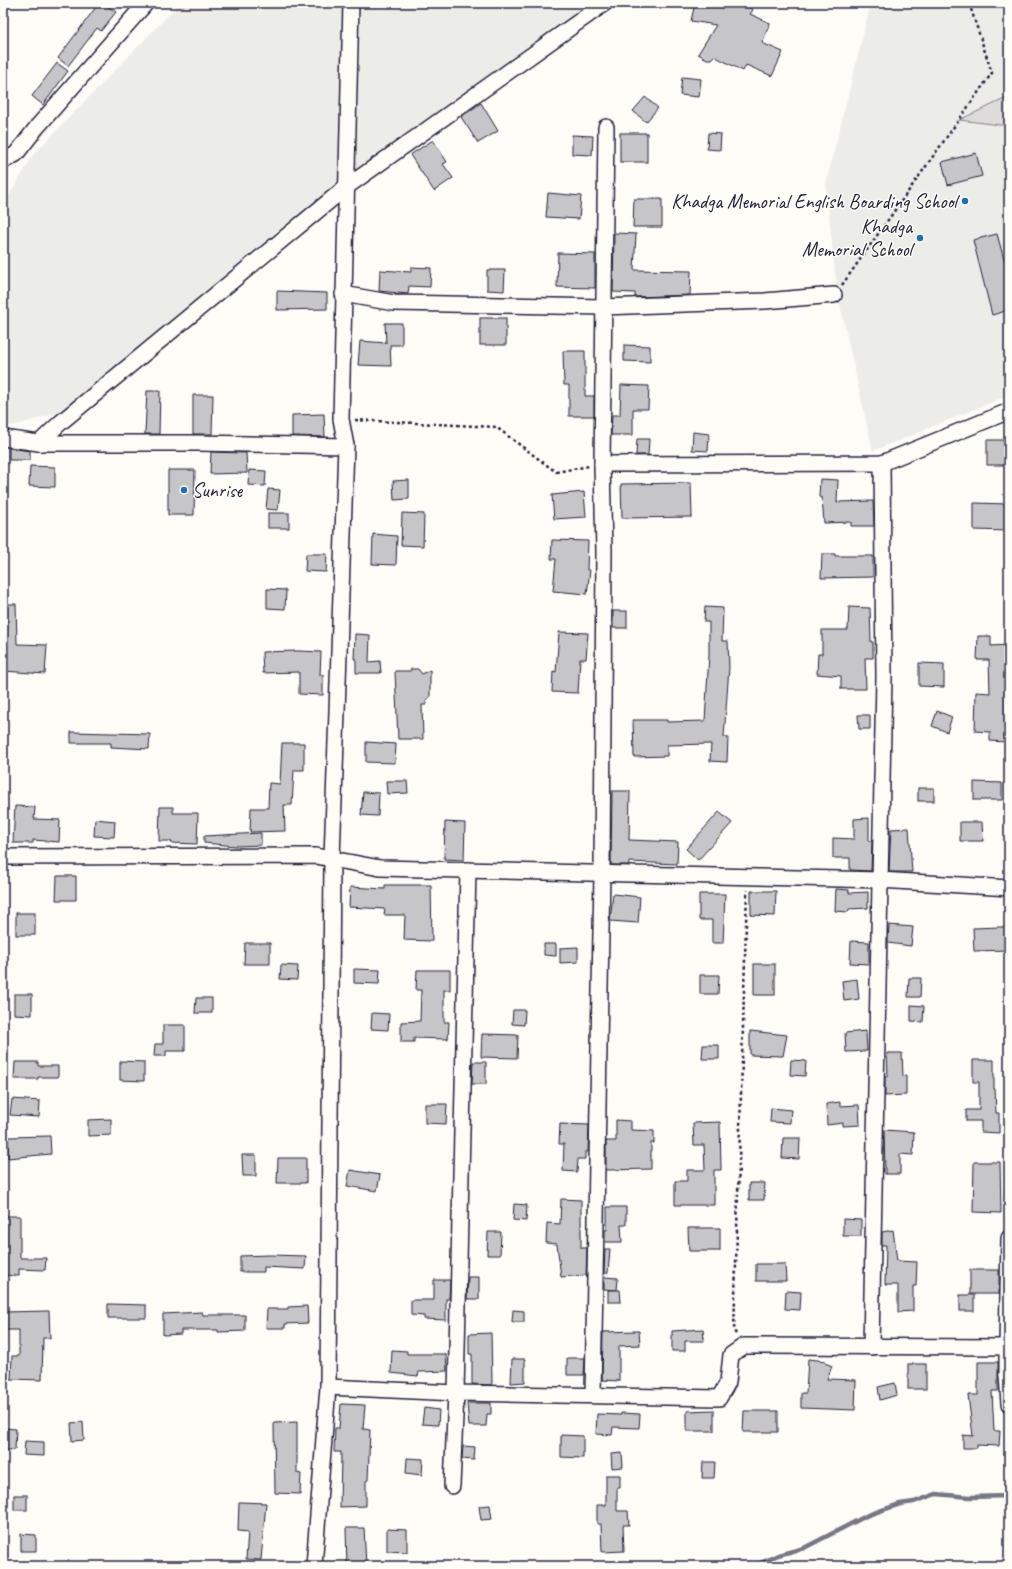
<svg xmlns="http://www.w3.org/2000/svg" width="1012" height="1569" font-family="Caveat,sans-serif">
	<style>
		.built { fill: #ecece9 }
		.green { fill: #dddcdb; stroke: #807f8b }
		.lines { fill: none; stroke-linecap: round; stroke-linejoin: round }
		.stream { stroke: #787885; stroke-width: 4.5 }
		.building { fill: #c6c6c8; stroke: #22223b }
		.minor-casing { stroke: #22223b; stroke-width: 18 }
		.path { stroke: #22223b; stroke-width: 2.5; stroke-dasharray: 3 3; stroke-linecap: butt }
		.minor { stroke: #fdfcf7; stroke-width: 15 }
		.poi-dot { fill: #1f6fb2; stroke: #fdfcf7; stroke-width: 1.5 }
		.labels { text-anchor: middle; dominant-baseline: central; stroke-width: 3; stroke-linejoin: round; paint-order: stroke }
		.poi-label { font-size: 20px; fill: #22223b; stroke: #fdfcf7; text-anchor: end }
	</style>
	<rect width="100%" height="100%" fill="#fdfcf7"/>
	<filter id="ink" filterUnits="userSpaceOnUse"><feTurbulence type="fractalNoise" baseFrequency=".025" numOctaves="2"/><feDisplacementMap in="SourceGraphic" scale="8" xChannelSelector="R" yChannelSelector="G"/><feConvolveMatrix kernelMatrix="1 2 1 2 8 2 1 2 1" color-interpolation-filters="sRGB"/></filter>
	<g filter="url(#ink)">
		<!-- built -->
		<g class="built">
			<polygon points="180,3 598,3 278,230 73,408 17,425 3,426 3,206 33,155"/>
			<polygon points="871,3 1009,3 1009,395 873,451 837,292 826,184"/>
		</g>
		<!-- green -->
		<polygon class="green" points="1009,97 1009,126 959,120"/>
		<g class="lines">
			<!-- stream -->
			<polyline class="stream" points="754,1566 778,1555 804,1548 868,1515 900,1504 914,1502 936,1494 970,1497 1009,1496"/>
		</g>
		<!-- building -->
		<g class="building">
			<polygon points="99,3 103,3 116,12 101,31 97,28 68,66 58,58"/>
			<polygon points="695,3 743,3 753,10 750,14 770,23 762,43 783,52 772,76 746,65 743,71 714,56 711,59 707,59 698,54 716,25 691,21"/>
			<polygon points="57,63 68,71 43,105 32,96"/>
			<polygon points="682,77 701,79 699,97 680,95"/>
			<polygon points="645,97 658,108 646,122 633,111"/>
			<polygon points="481,103 498,131 478,143 461,117"/>
			<rect x="620" y="133" width="27" height="29"/>
			<polygon points="708,133 721,134 720,150 707,149"/>
			<polygon points="572,135 593,136 592,155 572,154"/>
			<polygon points="433,140 447,162 443,164 453,178 434,191 410,155"/>
			<polygon points="976,153 982,176 948,185 942,162"/>
			<polygon points="548,193 581,196 579,219 546,217"/>
			<polygon points="634,199 662,199 662,227 633,227"/>
			<polygon points="614,233 636,234 634,270 691,271 690,295 635,297 635,293 613,292"/>
			<polygon points="997,234 1009,278 1009,310 992,315 973,240"/>
			<polygon points="558,253 595,254 595,288 557,287"/>
			<polygon points="411,267 431,268 430,287 409,286 408,294 379,291 380,270 411,272"/>
			<polygon points="487,270 505,270 504,291 487,290"/>
			<polygon points="277,291 327,293 327,309 277,310"/>
			<rect x="480" y="318" width="26" height="27"/>
			<polygon points="385,323 402,323 402,345 390,345 391,366 358,365 360,341 386,343"/>
			<polygon points="624,345 650,346 650,362 624,361"/>
			<polygon points="563,351 585,351 585,396 594,396 594,416 569,416 569,385 564,385"/>
			<polygon points="621,385 649,386 648,409 633,409 633,435 611,435 612,415 620,415"/>
			<polygon points="147,391 160,391 159,434 145,434"/>
			<polygon points="193,395 213,395 212,434 193,434"/>
			<polygon points="324,414 325,437 292,436 292,415"/>
			<polygon points="693,432 709,434 708,451 692,450"/>
			<polygon points="637,439 649,439 648,455 636,455"/>
			<polygon points="987,440 1008,440 1009,465 987,465"/>
			<polygon points="9,448 30,451 30,460 9,460"/>
			<polygon points="211,452 246,453 247,473 210,474"/>
			<polygon points="30,466 55,467 55,487 29,486"/>
			<polygon points="168,470 195,470 194,515 168,515"/>
			<polygon points="249,470 266,471 265,486 248,485"/>
			<polygon points="820,479 838,480 837,502 873,501 874,526 851,526 851,522 824,523 822,498 819,497"/>
			<polygon points="409,480 409,499 394,500 393,481"/>
			<polygon points="691,483 692,517 622,518 621,484"/>
			<polygon points="268,489 280,490 278,510 266,509"/>
			<polygon points="584,492 586,517 554,519 552,495"/>
			<polygon points="974,503 1009,504 1009,531 974,530"/>
			<rect x="268" y="513" width="21" height="15"/>
			<polygon points="402,513 424,514 423,546 401,545"/>
			<polygon points="373,534 397,536 396,565 372,564"/>
			<polygon points="552,540 588,541 587,570 590,570 587,594 553,591 556,559 551,559"/>
			<polygon points="306,554 327,554 326,572 305,571"/>
			<polygon points="822,554 835,554 835,556 873,556 873,577 821,578"/>
			<polygon points="267,589 286,590 285,609 267,608"/>
			<polygon points="3,604 16,604 17,644 47,645 45,674 4,671 7,625 3,625"/>
			<polygon points="705,607 723,608 722,641 728,641 729,667 724,737 728,737 727,762 710,761 711,744 667,745 667,756 634,757 633,720 667,720 667,722 705,721 709,655 709,622 704,622"/>
			<polygon points="849,607 870,608 871,642 873,642 873,658 865,658 866,689 841,689 841,676 817,674 818,654 822,654 822,630 848,630"/>
			<rect x="613" y="611" width="14" height="17"/>
			<polygon points="559,632 588,633 586,659 580,659 578,693 552,692 553,671 556,672"/>
			<polygon points="355,634 370,635 369,662 380,661 381,673 356,673 356,659 354,659"/>
			<polygon points="978,636 991,636 991,646 1009,645 1006,742 990,741 990,732 975,731 976,692 990,693 989,660 977,660"/>
			<polygon points="298,651 321,652 320,675 323,675 323,695 299,694 299,672 263,673 262,652"/>
			<polygon points="919,663 944,664 944,687 919,686"/>
			<polygon points="411,669 418,669 422,674 430,670 430,697 426,700 426,705 422,705 423,739 398,739 395,671 410,671"/>
			<polygon points="937,711 952,717 947,732 932,726"/>
			<polygon points="858,715 870,715 870,729 859,729"/>
			<polygon points="71,732 150,734 149,749 111,747 111,743 71,743"/>
			<polygon points="366,742 396,744 395,763 366,762"/>
			<polygon points="282,743 304,743 304,770 294,770 292,805 284,805 285,831 250,832 251,808 268,808 269,783 280,784"/>
			<polygon points="386,781 407,781 408,793 387,794"/>
			<polygon points="974,782 1002,783 1002,800 974,800"/>
			<rect x="918" y="788" width="16" height="13"/>
			<polygon points="612,791 630,791 629,840 678,842 677,864 629,862 629,865 611,865"/>
			<polygon points="363,792 379,793 378,816 361,815"/>
			<polygon points="15,806 35,807 34,819 60,820 59,842 33,840 33,843 13,843"/>
			<polygon points="160,807 173,807 173,813 198,813 197,844 171,843 171,841 159,841"/>
			<polygon points="719,812 732,823 698,860 686,849"/>
			<polygon points="869,818 869,841 872,841 871,871 850,870 850,858 833,858 833,838 854,839 854,819"/>
			<polygon points="95,819 115,821 114,837 94,836"/>
			<polygon points="445,822 465,823 464,860 444,859"/>
			<polygon points="960,822 982,822 983,841 960,841"/>
			<polygon points="909,828 912,872 889,872 891,829"/>
			<polygon points="261,833 261,845 236,846 204,843 204,836"/>
			<polygon points="57,876 76,876 76,900 56,900"/>
			<polygon points="385,885 431,885 432,941 404,940 405,915 384,915 385,909 349,907 350,887 385,889"/>
			<polygon points="836,889 849,890 849,893 868,892 868,908 849,909 848,912 835,911"/>
			<polygon points="751,891 776,891 775,916 751,915"/>
			<polygon points="613,894 640,897 638,923 610,921"/>
			<polygon points="699,894 725,894 723,943 712,943 712,920 699,920"/>
			<rect x="16" y="913" width="19" height="22"/>
			<polygon points="889,925 913,927 911,946 888,943"/>
			<polygon points="1000,927 1009,927 1009,950 974,951 973,928"/>
			<polygon points="851,941 869,942 869,964 850,963"/>
			<polygon points="245,943 270,943 270,964 244,964"/>
			<polygon points="544,944 556,944 556,956 544,955"/>
			<polygon points="578,947 578,962 560,963 560,948"/>
			<rect x="754" y="964" width="21" height="31"/>
			<polygon points="281,965 298,966 297,980 280,979"/>
			<polygon points="354,969 380,970 379,984 354,983"/>
			<polygon points="417,970 450,970 450,990 444,990 444,1022 449,1022 448,1039 414,1038 414,1042 401,1042 401,1022 420,1021 421,990 416,990"/>
			<polygon points="700,975 719,975 718,994 700,994"/>
			<polygon points="909,978 921,978 920,997 908,997"/>
			<polygon points="857,979 859,999 844,1001 842,981"/>
			<polygon points="14,994 32,994 32,1015 14,1014"/>
			<polygon points="196,998 212,998 212,1013 195,1013"/>
			<polygon points="911,1005 924,1006 923,1022 911,1021"/>
			<polygon points="513,1010 525,1010 524,1025 512,1024"/>
			<polygon points="372,1013 389,1014 388,1030 371,1029"/>
			<polygon points="163,1025 185,1025 185,1051 166,1051 166,1056 154,1056 155,1044 163,1044"/>
			<polygon points="750,1031 787,1035 783,1056 750,1055"/>
			<polygon points="866,1031 867,1051 846,1052 845,1033"/>
			<polygon points="482,1034 518,1035 517,1058 481,1057"/>
			<polygon points="703,1045 719,1045 719,1059 702,1059"/>
			<polygon points="887,1053 902,1053 903,1076 906,1075 906,1095 885,1096 885,1077 888,1076"/>
			<polygon points="791,1060 806,1061 805,1076 790,1075"/>
			<polygon points="973,1060 994,1060 994,1089 995,1089 996,1113 999,1113 999,1133 981,1132 981,1121 966,1121 966,1110 979,1110 979,1082 973,1082"/>
			<polygon points="120,1061 144,1062 144,1081 120,1080"/>
			<polygon points="15,1062 38,1062 38,1066 58,1066 58,1077 38,1077 38,1079 14,1079"/>
			<polygon points="473,1062 486,1062 486,1084 472,1084"/>
			<polygon points="12,1099 40,1101 39,1117 10,1115"/>
			<polygon points="840,1102 840,1106 859,1105 860,1125 843,1126 843,1123 827,1125 826,1104"/>
			<polygon points="425,1104 447,1104 446,1124 425,1123"/>
			<polygon points="771,1108 791,1110 790,1123 770,1122"/>
			<polygon points="111,1119 111,1135 88,1136 88,1120"/>
			<polygon points="616,1120 631,1121 631,1130 654,1131 654,1143 651,1143 651,1169 606,1170 606,1141 616,1141"/>
			<polygon points="720,1122 721,1170 714,1170 714,1205 675,1205 675,1181 687,1181 687,1170 705,1170 704,1145 694,1145 693,1123"/>
			<polygon points="560,1124 589,1125 588,1152 585,1152 585,1159 578,1159 577,1172 563,1171 564,1144 559,1144"/>
			<polygon points="884,1130 914,1132 913,1155 900,1154 900,1174 885,1174"/>
			<polygon points="50,1136 51,1154 8,1158 8,1137"/>
			<polygon points="783,1138 800,1138 799,1159 782,1158"/>
			<polygon points="242,1155 256,1155 256,1176 243,1176"/>
			<polygon points="278,1158 306,1158 306,1183 277,1183"/>
			<polygon points="974,1162 1000,1162 1001,1213 973,1212"/>
			<polygon points="350,1170 380,1175 377,1191 347,1186"/>
			<polygon points="749,1183 765,1183 764,1200 749,1200"/>
			<polygon points="561,1199 581,1200 581,1248 587,1248 586,1275 561,1277 557,1244 546,1243 547,1223 560,1224"/>
			<polygon points="514,1204 527,1205 526,1221 513,1220"/>
			<polygon points="607,1207 626,1207 626,1225 621,1225 622,1242 605,1242 605,1230 607,1230"/>
			<polygon points="3,1216 20,1216 20,1258 46,1258 45,1270 19,1269 19,1276 3,1275"/>
			<polygon points="843,1219 861,1220 861,1236 843,1236"/>
			<polygon points="688,1228 720,1228 720,1251 689,1251"/>
			<polygon points="893,1230 897,1261 917,1262 916,1286 913,1286 913,1311 898,1312 898,1285 885,1285 886,1245 882,1245 882,1232"/>
			<polygon points="488,1232 501,1232 500,1255 487,1255"/>
			<polygon points="605,1249 610,1249 608,1273 604,1273"/>
			<polygon points="269,1255 306,1256 305,1269 264,1267 264,1272 240,1272 240,1256"/>
			<polygon points="756,1264 785,1264 786,1281 756,1281"/>
			<rect x="970" y="1270" width="29" height="24"/>
			<polygon points="468,1277 479,1277 479,1299 467,1299"/>
			<polygon points="604,1277 618,1278 617,1290 604,1289"/>
			<polygon points="434,1280 450,1280 449,1299 446,1299 446,1320 424,1319 424,1316 411,1315 411,1300 434,1300"/>
			<polygon points="608,1290 620,1290 621,1302 608,1302"/>
			<polygon points="786,1291 801,1292 800,1310 785,1309"/>
			<rect x="960" y="1295" width="14" height="16"/>
			<polygon points="108,1304 146,1305 146,1318 108,1318"/>
			<polygon points="307,1306 308,1323 285,1324 285,1328 266,1328 267,1309 288,1309 288,1307"/>
			<polygon points="513,1310 524,1311 524,1322 512,1322"/>
			<polygon points="49,1311 50,1338 43,1338 42,1380 11,1379 12,1356 19,1356 19,1330 3,1330 3,1312"/>
			<polygon points="202,1312 203,1315 245,1315 245,1331 218,1332 218,1330 181,1330 181,1334 163,1335 163,1314"/>
			<polygon points="703,1329 704,1341 685,1341 685,1351 672,1351 672,1331"/>
			<polygon points="639,1331 640,1345 619,1346 619,1381 602,1380 603,1332"/>
			<polygon points="491,1333 492,1383 491,1385 472,1384 472,1354 469,1354 469,1334"/>
			<polygon points="392,1350 407,1351 407,1354 446,1354 447,1371 419,1372 418,1376 391,1373"/>
			<polygon points="567,1358 585,1358 584,1375 567,1375"/>
			<polygon points="512,1359 525,1359 525,1382 511,1383"/>
			<polygon points="808,1359 826,1361 825,1363 832,1366 827,1379 856,1380 855,1410 801,1408 801,1393 806,1393"/>
			<polygon points="978,1362 998,1362 998,1391 992,1391 994,1431 1000,1431 999,1446 977,1445 977,1448 963,1448 963,1435 973,1436 968,1395 978,1395"/>
			<rect x="908" y="1364" width="18" height="25"/>
			<polygon points="895,1383 897,1395 880,1400 878,1387"/>
			<polygon points="467,1403 491,1403 491,1414 487,1414 486,1426 469,1426"/>
			<polygon points="341,1404 365,1405 363,1429 370,1430 368,1480 366,1481 366,1506 340,1507 341,1452 334,1452 335,1428 339,1428"/>
			<polygon points="424,1408 439,1410 438,1425 422,1424"/>
			<polygon points="714,1410 714,1431 687,1431 687,1411"/>
			<polygon points="744,1411 778,1411 778,1432 743,1432"/>
			<polygon points="621,1413 640,1414 639,1428 613,1427 612,1435 596,1434 597,1414 621,1415"/>
			<polygon points="83,1422 84,1440 72,1441 71,1423"/>
			<polygon points="297,1422 297,1473 301,1474 300,1494 275,1493 274,1423"/>
			<polygon points="3,1428 16,1429 15,1450 3,1450"/>
			<polygon points="561,1435 583,1436 583,1458 561,1457"/>
			<polygon points="25,1441 44,1442 44,1456 24,1455"/>
			<polygon points="463,1446 475,1447 474,1460 462,1459"/>
			<polygon points="622,1453 623,1467 612,1468 611,1454"/>
			<polygon points="407,1458 423,1459 422,1475 406,1473"/>
			<polygon points="703,1462 715,1462 714,1478 702,1478"/>
			<polygon points="606,1475 620,1475 620,1487 617,1487 617,1511 628,1511 629,1525 623,1525 624,1551 602,1552 601,1524 597,1524 597,1505 606,1505"/>
			<rect x="14" y="1495" width="13" height="15"/>
			<polygon points="239,1502 266,1503 261,1560 246,1559 248,1532 238,1531"/>
			<polygon points="490,1505 492,1519 481,1520 479,1506"/>
			<polygon points="346,1528 364,1528 366,1566 347,1566"/>
			<polygon points="387,1529 407,1530 407,1552 387,1551"/>
			<polygon points="21,1534 36,1535 36,1551 21,1551"/>
		</g>
		<g class="lines">
			<!-- minor casing -->
			<g class="minor-casing">
				<g id="minor">
					<polyline points="3,161 16,154 37,127 146,3"/>
					<polyline points="343,294 394,303 603,307 765,301 834,295"/>
					<polyline points="3,438 39,443 197,443 346,446"/>
					<polyline points="39,443 60,423 345,188 605,3"/>
					<polyline points="602,464 882,463 1009,411"/>
					<polyline points="3,857 316,856 380,868 880,880 1009,888"/>
					<polyline points="871,1347 884,677 882,463"/>
					<polyline points="1007,1347 1009,1238"/>
					<polyline points="1007,1375 1009,1404"/>
					<polyline points="328,1387 456,1393 719,1398 728,1382 731,1355 744,1346 1007,1347 1007,1375 1009,1375"/>
					<polyline points="593,1395 602,873 604,551 602,464 606,127"/>
					<polyline points="452,1486 456,1393 468,870"/>
					<polyline points="314,1566 328,1387 332,859 346,446 341,419 351,3"/>
				</g>
			</g>
			<!-- path -->
			<g class="path">
				<polyline points="842,285 992,73 969,3"/>
				<polyline points="355,420 496,427 556,472 589,466"/>
				<polyline points="736,1334 734,1331 747,890"/>
			</g>
			<!-- minor -->
			<use href="#minor" class="minor"/>
		</g>
	</g>
	<!-- markers -->
	<g class="poi-dot">
		<circle cx="965" cy="201" r="4"/>
		<circle cx="920" cy="238" r="4"/>
		<circle cx="184" cy="490" r="4"/>
	</g>
	<g class="labels">
		<!-- poi labels -->
		<g class="poi-label">
			<text x="957" y="201">Khadga Memorial English Boarding School</text>
			<text x="912" y="226">Khadga<tspan x="912" dy="23">Memorial School</tspan></text>
			<text x="192" y="490" text-anchor="start">Sunrise</text>
		</g>
	</g>
	<!-- margin -->
	<rect width="1012" height="1569" fill="none" stroke="#fdfcf7" stroke-width="16"/>
	<rect x="8" y="8" width="996" height="1553" fill="none" stroke="#22223b" stroke-width="1.5" filter="url(#ink)"/>
</svg>
